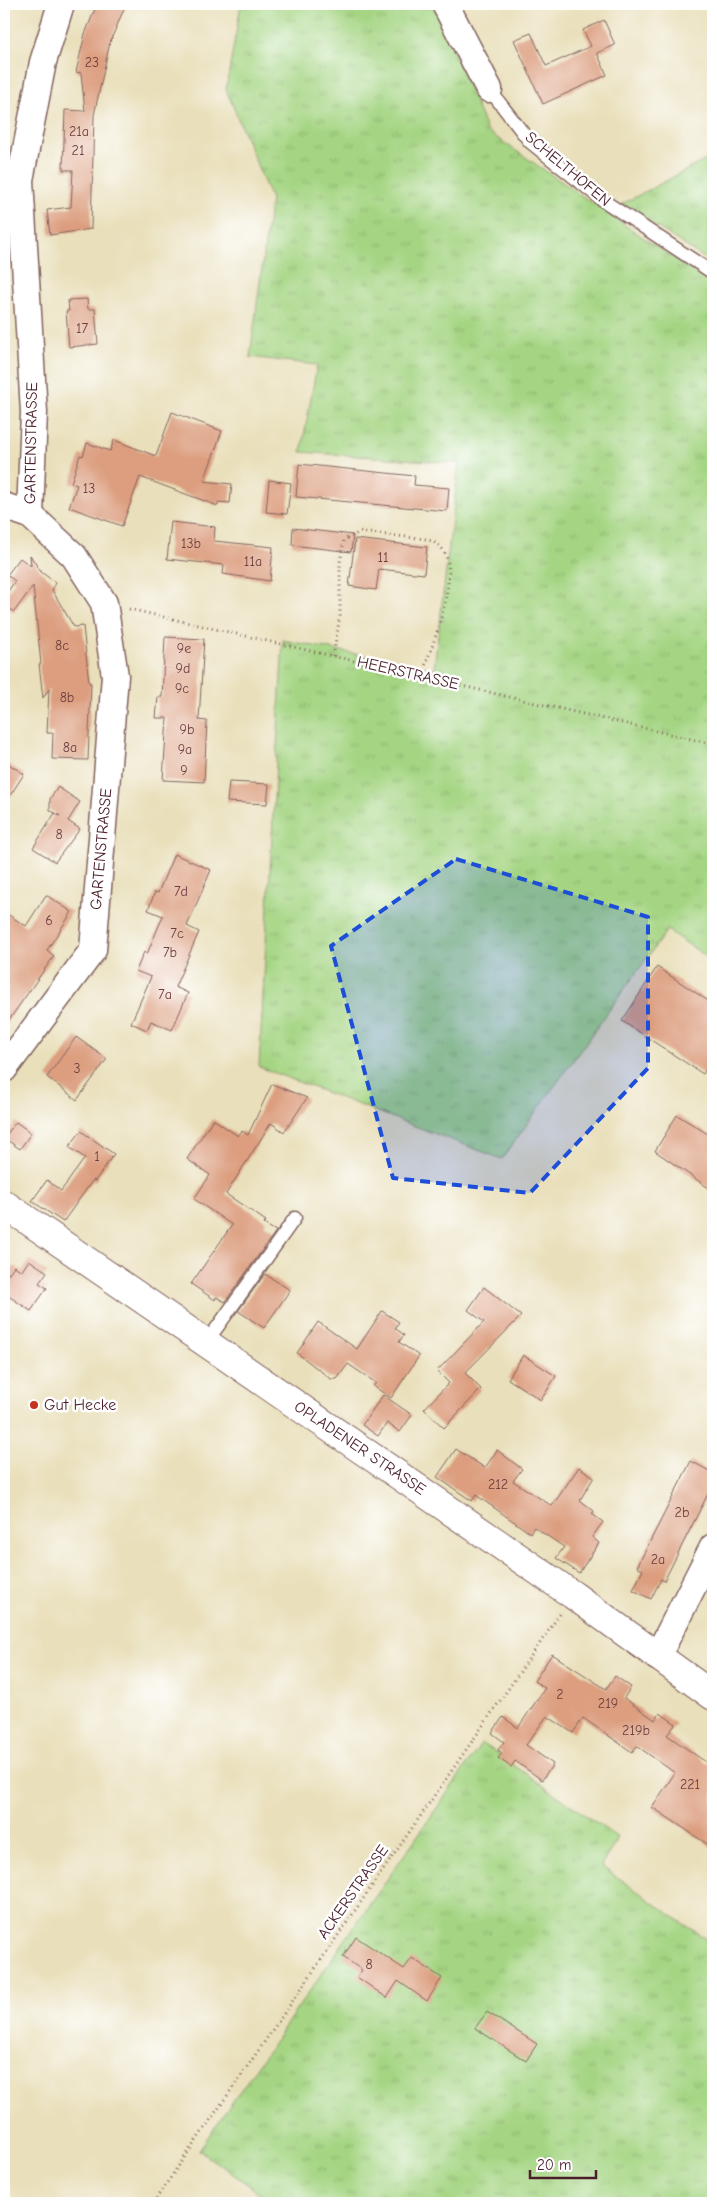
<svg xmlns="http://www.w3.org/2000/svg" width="717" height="2207" font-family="'Comic Neue',sans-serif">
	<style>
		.grass { fill: url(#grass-tufts); stroke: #787a57 }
		.building { fill: #dc9e7f }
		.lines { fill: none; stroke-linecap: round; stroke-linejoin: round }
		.lane-casing { stroke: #82625d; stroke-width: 15 }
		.street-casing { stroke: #82625d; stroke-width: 29 }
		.secondary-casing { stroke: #82625d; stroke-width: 30 }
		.path { stroke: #82625d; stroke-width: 3; stroke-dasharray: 1 4; stroke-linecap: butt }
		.lane { stroke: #fff; stroke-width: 12 }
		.street { stroke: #fff; stroke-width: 26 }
		.secondary { stroke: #fff; stroke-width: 28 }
		.marked { fill: #1d4ed8; fill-opacity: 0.2; stroke: #1d4ed8; stroke-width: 4; stroke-dasharray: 10 6; stroke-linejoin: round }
		.poi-dot { fill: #c8321e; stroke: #fff; stroke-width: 2 }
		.labels { text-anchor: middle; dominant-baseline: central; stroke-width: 5; stroke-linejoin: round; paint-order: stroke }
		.number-label { font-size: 14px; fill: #6e3f40 }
		.street-label { font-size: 16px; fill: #4a1f2b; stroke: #fff }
		.poi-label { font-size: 16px; fill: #4a1f2b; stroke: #fff; text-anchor: start }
	</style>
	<defs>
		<pattern id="grass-tufts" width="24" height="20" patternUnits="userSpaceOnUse" patternTransform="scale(1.25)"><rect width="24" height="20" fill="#a5d583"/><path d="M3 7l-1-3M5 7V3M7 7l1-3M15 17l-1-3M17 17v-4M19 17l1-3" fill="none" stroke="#90b671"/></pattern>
	</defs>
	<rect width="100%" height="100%" fill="#fff"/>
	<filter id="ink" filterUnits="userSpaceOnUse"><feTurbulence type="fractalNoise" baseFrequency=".02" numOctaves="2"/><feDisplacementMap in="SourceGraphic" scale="10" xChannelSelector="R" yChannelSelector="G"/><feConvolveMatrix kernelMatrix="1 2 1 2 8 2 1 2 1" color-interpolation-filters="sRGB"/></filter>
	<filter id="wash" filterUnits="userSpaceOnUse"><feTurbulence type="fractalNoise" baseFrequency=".0096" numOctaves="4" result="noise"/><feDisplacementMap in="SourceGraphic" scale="20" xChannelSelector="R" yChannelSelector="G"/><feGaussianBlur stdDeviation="1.12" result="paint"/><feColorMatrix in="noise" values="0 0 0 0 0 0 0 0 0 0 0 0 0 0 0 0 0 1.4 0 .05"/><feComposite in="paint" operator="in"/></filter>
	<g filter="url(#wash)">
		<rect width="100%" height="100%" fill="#e9dfba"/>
		<!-- grass -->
		<g class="grass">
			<polygon points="241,4 433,4 487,131 713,285 713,961 667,930 502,1159 259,1067 283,640 434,669 459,463 301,452 317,365 250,357 271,199 226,89"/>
			<polygon points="713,156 713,264 622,204"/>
			<polygon points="482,1743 618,1838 601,1866 713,1944 713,2203 274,2203 199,2150"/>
		</g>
		<g id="blocks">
			<!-- building -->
			<g class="building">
				<polygon points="97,4 126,4 110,42 94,115 91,229 50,235 47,210 71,207 73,170 63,170 65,110 85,111 81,73 76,72 85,34"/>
				<polygon points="604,20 615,45 597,53 607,75 543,104 514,40 531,33 546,66 591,46 583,30"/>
				<polygon points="87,299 88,309 95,309 98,344 69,347 66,311 69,311 68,300"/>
				<polygon points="172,412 222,431 204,481 232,484 230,503 218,502 218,506 140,477 122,526 69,507 77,485 71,483 80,455 83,456 87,443 110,451 114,440 156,456"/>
				<polygon points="299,464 415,476 414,485 449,488 447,511 296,497"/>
				<polygon points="269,480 291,483 287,514 266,512"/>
				<polygon points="171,522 215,527 214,541 273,547 270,581 223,574 224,565 167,559"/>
				<polygon points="293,528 353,535 351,552 292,545"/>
				<polygon points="355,539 427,547 424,574 379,569 376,590 349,586"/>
				<polygon points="30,555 41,572 56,583 52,590 74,627 83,626 89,683 91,683 88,760 52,759 53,733 47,733 49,689 43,698 39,664 41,664 33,586 14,612 4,605 4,597 15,581 7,575 20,558 31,566"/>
				<polygon points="165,637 204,639 199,720 207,721 204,782 163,780 167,718 156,718 158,697 162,697"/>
				<polygon points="4,761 24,774 4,805"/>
				<polygon points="229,782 269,784 267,804 227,802"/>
				<polygon points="58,787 80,802 68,821 80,829 55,862 33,848 55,813 60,816 50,810 50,799"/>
				<polygon points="174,854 211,870 187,926 199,932 175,987 188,993 172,1030 151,1021 147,1030 131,1023 151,977 136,971 144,952 147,954 163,916 148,910 155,892 158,893"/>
				<polygon points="46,895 72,912 47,950 54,956 4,1027 4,912 26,926"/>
				<polygon points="657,967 713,1004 713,1058 703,1074 622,1021"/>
				<polygon points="76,1037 107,1059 77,1100 47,1077"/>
				<polygon points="272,1084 307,1098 284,1132 271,1123 226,1194 266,1221 264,1224 276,1231 225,1302 216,1297 215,1300 191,1284 232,1225 194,1199 210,1175 187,1159 213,1119 238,1136 242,1131 248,1135"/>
				<polygon points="677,1115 713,1137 713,1191 655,1151"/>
				<polygon points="16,1122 31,1133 20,1149 4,1138"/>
				<polygon points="81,1131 114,1154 95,1181 93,1180 63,1222 32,1201 47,1180 61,1191 85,1158 69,1147"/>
				<polygon points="29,1260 47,1272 39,1283 47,1288 31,1311 4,1293 4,1280 14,1266 22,1271"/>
				<polygon points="265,1274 290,1290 264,1328 238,1311"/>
				<polygon points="484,1287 521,1316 465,1373 481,1389 444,1428 424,1409 449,1383 437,1371 484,1322 468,1310"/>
				<polygon points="382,1311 399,1322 395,1328 404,1335 399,1342 419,1356 391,1398 373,1386 376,1383 348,1364 337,1379 331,1379 297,1353 318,1322 357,1349"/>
				<polygon points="523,1355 556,1376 541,1400 508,1379"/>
				<polygon points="383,1395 412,1415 400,1432 387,1423 378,1436 362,1425"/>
				<polygon points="456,1449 485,1468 497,1450 522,1469 513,1481 552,1506 579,1467 594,1477 580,1500 594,1511 592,1514 603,1522 592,1537 599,1543 579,1573 556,1558 564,1547 534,1527 530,1533 476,1495 472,1501 437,1477"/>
				<polygon points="691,1461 713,1473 713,1484 664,1581 661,1579 651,1599 633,1590 643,1570 637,1567"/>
				<polygon points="552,1654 606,1689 615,1676 631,1687 624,1698 655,1720 660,1713 676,1724 667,1735 713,1767 713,1848 652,1807 675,1773 637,1746 632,1752 583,1718 573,1733 547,1716 526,1745 553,1764 542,1780 515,1761 511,1767 498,1758 502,1753 498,1750 504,1742 492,1733 503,1717 518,1728 545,1688 534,1681"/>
				<polygon points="356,1937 404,1969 412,1958 442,1978 427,2001 398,1981 387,1998 357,1977 362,1970 343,1957"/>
				<polygon points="487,2012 537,2044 526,2061 475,2028"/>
			</g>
		</g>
	</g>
	<g filter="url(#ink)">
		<use href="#blocks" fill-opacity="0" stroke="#82625d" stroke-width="1"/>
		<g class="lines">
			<!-- lane casing -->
			<g class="lane-casing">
				<g id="lane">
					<polyline points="489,89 530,142 601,199 713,273"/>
					<polyline points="206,1343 295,1218"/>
				</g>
			</g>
			<!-- street casing -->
			<g class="street-casing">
				<g id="street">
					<polyline points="445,4 489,89"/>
					<polyline points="4,506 30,515 74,556 104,603 115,676 93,950 4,1069"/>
					<polyline points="30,515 34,412 20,180 43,62 61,4"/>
					<polyline points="657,1657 713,1547"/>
				</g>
			</g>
			<!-- secondary casing -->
			<g class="secondary-casing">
				<polyline id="secondary" points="4,1204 573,1595 713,1696"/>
			</g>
			<!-- path -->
			<g class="path">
				<polyline points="129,609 713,744"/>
				<path d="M333 656 340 616V562L344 540 360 532 425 539C436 542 444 547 447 559 455 586 432 649 421 676"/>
				<polyline points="153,2203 560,1614"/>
			</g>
			<!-- lane -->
			<use href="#lane" class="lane"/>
			<!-- street -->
			<use href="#street" class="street"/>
			<!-- secondary -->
			<use href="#secondary" class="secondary"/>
		</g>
	</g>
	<!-- marked area -->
	<path class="marked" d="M456 859 648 917V1068L530 1193 393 1178 331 946Z"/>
	<!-- markers -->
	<circle class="poi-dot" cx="34" cy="1405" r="5"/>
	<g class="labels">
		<!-- number labels -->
		<g class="number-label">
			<text x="92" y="62">23</text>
			<text x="79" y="131">21a</text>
			<text x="78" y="150">21</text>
			<text x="82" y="328">17</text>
			<text x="89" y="488">13</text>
			<text x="191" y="543">13b</text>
			<text x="383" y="557">11</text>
			<text x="253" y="561">11a</text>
			<text x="62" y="645">8c</text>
			<text x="184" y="648">9e</text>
			<text x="183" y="668">9d</text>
			<text x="182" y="688">9c</text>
			<text x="67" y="697">8b</text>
			<text x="187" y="729">9b</text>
			<text x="70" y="747">8a</text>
			<text x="185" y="749">9a</text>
			<text x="184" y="770">9</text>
			<text x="59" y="834">8</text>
			<text x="181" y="891">7d</text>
			<text x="49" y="920">6</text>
			<text x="177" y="933">7c</text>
			<text x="170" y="952">7b</text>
			<text x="165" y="994">7a</text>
			<text x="77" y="1068">3</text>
			<text x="97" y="1156">1</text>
			<text x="498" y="1484">212</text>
			<text x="682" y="1512">2b</text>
			<text x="658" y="1559">2a</text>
			<text x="560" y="1694">2</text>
			<text x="608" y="1703">219</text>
			<text x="636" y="1730">219b</text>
			<text x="690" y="1784">221</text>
			<text x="369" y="1964">8</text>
		</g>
		<!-- street labels -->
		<g class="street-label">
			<text transform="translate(568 169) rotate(40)">SCHELTHOFEN</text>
			<text transform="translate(31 443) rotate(-89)">GARTENSTRASSE</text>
			<text transform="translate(408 673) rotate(13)">HEERSTRASSE</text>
			<text transform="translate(101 849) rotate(-85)">GARTENSTRASSE</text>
			<text transform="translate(360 1448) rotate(34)">OPLADENER STRASSE</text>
			<text transform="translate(353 1892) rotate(-55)">ACKERSTRASSE</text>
		</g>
		<!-- poi labels -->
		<g class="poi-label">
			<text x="44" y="1405">Gut Hecke</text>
		</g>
	</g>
	<!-- margin -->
	<rect width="717" height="2207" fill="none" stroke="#fff" stroke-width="20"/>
	<!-- scale -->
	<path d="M530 2170v8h66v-8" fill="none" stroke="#4a1f2b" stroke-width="2.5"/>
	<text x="537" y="2170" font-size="15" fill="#4a1f2b" stroke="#ffffff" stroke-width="4" paint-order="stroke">20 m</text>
</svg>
